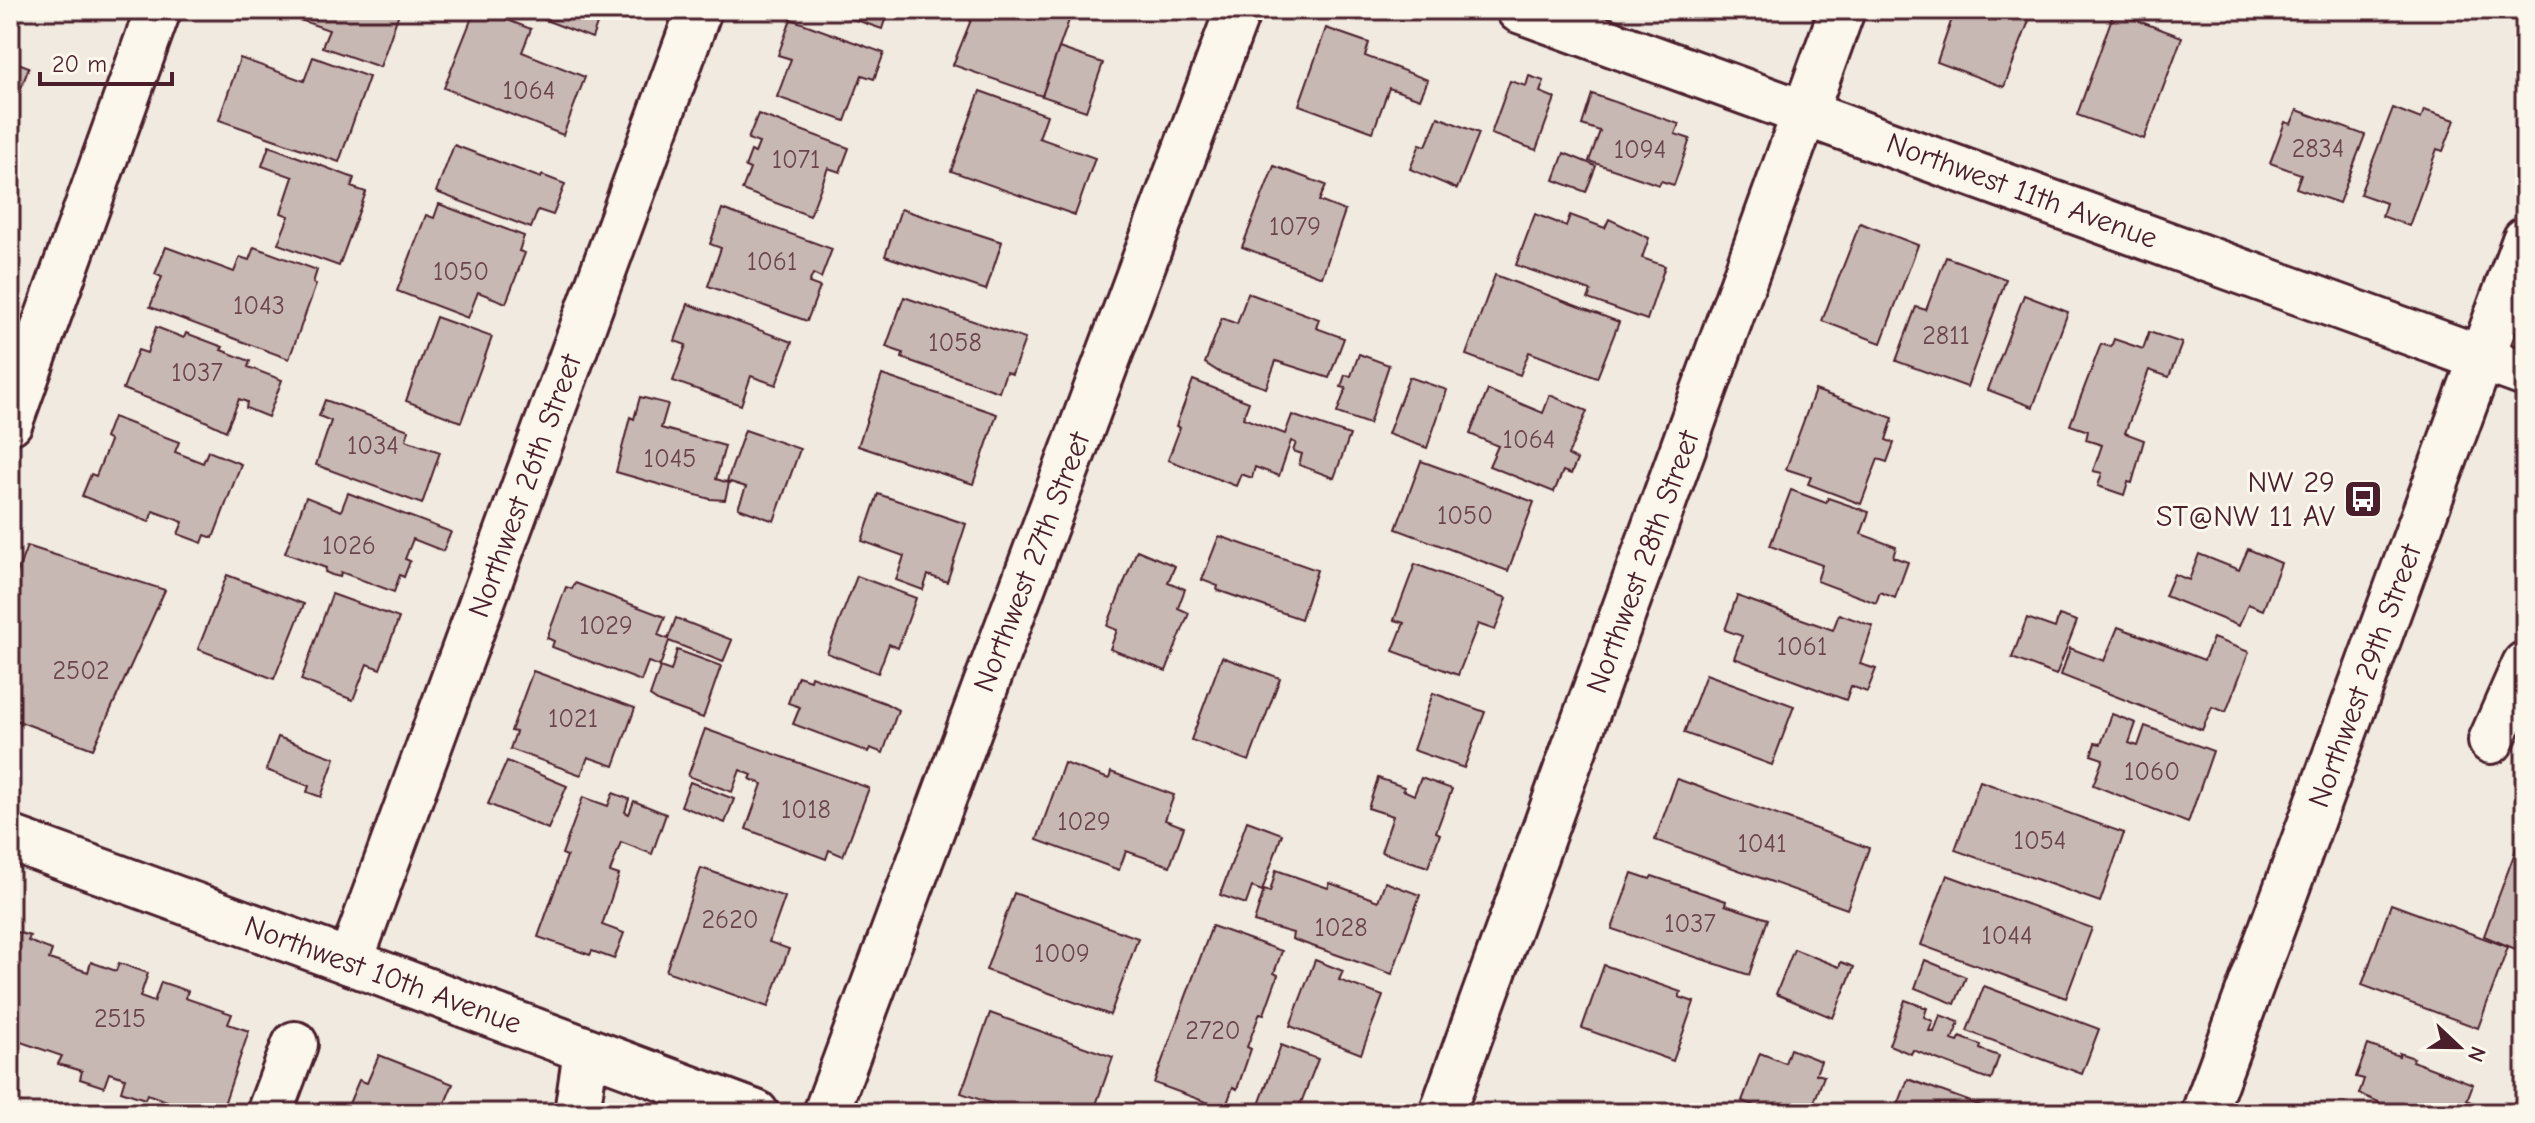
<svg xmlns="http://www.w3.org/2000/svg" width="2535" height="1123" font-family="'Comic Neue',sans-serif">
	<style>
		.building { fill: #c8b8b3; stroke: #4a1f2b; stroke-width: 2 }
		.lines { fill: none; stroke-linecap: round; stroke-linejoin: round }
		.minor-casing { stroke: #4a1f2b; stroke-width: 50 }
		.minor { stroke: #fbf7ec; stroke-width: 44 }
		.labels { text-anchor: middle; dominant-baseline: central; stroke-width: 6; stroke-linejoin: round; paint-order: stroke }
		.number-label { font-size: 26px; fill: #6a454d }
		.street-label { font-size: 30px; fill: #4a1f2b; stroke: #fbf7ec }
		.poi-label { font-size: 30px; fill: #4a1f2b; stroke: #fbf7ec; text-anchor: end }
	</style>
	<rect width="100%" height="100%" fill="#f0eae0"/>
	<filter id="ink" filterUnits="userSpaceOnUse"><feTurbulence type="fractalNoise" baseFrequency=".0125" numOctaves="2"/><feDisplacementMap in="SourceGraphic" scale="16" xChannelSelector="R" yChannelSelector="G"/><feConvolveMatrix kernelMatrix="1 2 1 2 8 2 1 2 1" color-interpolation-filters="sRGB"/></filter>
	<g filter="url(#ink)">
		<!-- building -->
		<g class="building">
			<polygon points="272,10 400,10 380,67 322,47 329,30"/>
			<polygon points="475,10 482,10 531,29 522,52 585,77 563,135 444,88"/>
			<polygon points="519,10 602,10 592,38"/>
			<polygon points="827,10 888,10 882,29"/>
			<polygon points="944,10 967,10 965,17"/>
			<polygon points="975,10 1026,10 1037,14 1040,10 1069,20 1042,96 953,65"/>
			<polygon points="1119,10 1140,10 1138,17"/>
			<polygon points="1955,10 2033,10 2004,87 1937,62"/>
			<polygon points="2114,12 2182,37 2144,139 2077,115"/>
			<polygon points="791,19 884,53 874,79 862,75 845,121 777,97 791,59 778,55"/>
			<polygon points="1326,28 1369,43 1365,56 1428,80 1420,99 1389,88 1373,132 1299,105"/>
			<polygon points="1059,48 1103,63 1086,111 1042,96"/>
			<polygon points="313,57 369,77 339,162 219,120 240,58 304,81"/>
			<polygon points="10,60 29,67 10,118"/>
			<polygon points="1529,76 1544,81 1540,92 1555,98 1536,150 1491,134 1510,81 1526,86"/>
			<polygon points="980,91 1047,115 1039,138 1095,158 1075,215 951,171"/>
			<polygon points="1592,94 1679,124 1675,134 1690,139 1674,185 1661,181 1659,185 1589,161 1600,131 1582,125"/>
			<polygon points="2393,108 2421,119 2424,110 2455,120 2443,151 2437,149 2409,226 2382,216 2386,203 2360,194"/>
			<polygon points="2297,110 2365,135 2339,203 2296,188 2301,174 2270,163 2285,122 2291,124"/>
			<polygon points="758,114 849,148 840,172 828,168 810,216 742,190 750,169 745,167 751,151 755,153 759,143 748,139"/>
			<polygon points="1438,117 1479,133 1457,189 1410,169 1420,144 1426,146"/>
			<polygon points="454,145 541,178 542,175 565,184 553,215 538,210 531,228 436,192"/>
			<polygon points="269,146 354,178 351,187 366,192 339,266 278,244 289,216 281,213 293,177 262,166"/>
			<polygon points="1564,153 1596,166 1586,192 1554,180"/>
			<polygon points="1274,166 1326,185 1319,201 1345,211 1322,277 1242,247"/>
			<polygon points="439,204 524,236 519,251 525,253 506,303 478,292 468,318 397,291 426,215 434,218"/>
			<polygon points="722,209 832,249 821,278 813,274 809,283 820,287 807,321 708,286 721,248 710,244"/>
			<polygon points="901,209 1002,242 986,290 885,256"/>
			<polygon points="1535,214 1566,226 1570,215 1605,228 1609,219 1649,238 1642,258 1665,266 1647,320 1588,299 1591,291 1516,265"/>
			<polygon points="1860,223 1918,245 1881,343 1822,321"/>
			<polygon points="166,247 234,272 240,257 249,260 254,247 317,270 313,283 316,285 289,359 150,307 162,277 155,274"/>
			<polygon points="1946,257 2006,279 1967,387 1896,361 1916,307 1926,310"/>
			<polygon points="1495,275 1619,322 1597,378 1529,352 1520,375 1466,355"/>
			<polygon points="1248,293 1319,319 1316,328 1344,338 1329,378 1276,361 1266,388 1219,372 1205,363 1222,318 1237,324"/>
			<polygon points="2024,295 2068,312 2033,407 1988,390"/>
			<polygon points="904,297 1025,339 1012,374 1006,372 999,392 902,358 903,353 886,347"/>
			<polygon points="688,304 792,342 776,385 751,376 741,405 673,381 686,345 675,341"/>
			<polygon points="436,317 492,337 461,422 406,401"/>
			<polygon points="156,327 184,338 186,333 223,347 221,350 250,361 248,367 282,380 268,417 246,408 247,402 239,399 226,431 195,416 123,389 138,350 147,353"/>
			<polygon points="2149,332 2182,343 2169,377 2149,370 2125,433 2144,440 2132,483 2128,482 2124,495 2098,486 2102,473 2093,471 2102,445 2086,440 2088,431 2070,425 2101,344 2111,347 2114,339 2143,349"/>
			<polygon points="1359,354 1389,365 1369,424 1337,413 1346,388 1341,387 1345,375 1351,376"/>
			<polygon points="882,375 997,414 973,484 858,446"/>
			<polygon points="1409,377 1447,390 1427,448 1388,434"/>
			<polygon points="1193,380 1249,402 1243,418 1285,434 1292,415 1350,435 1334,478 1299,465 1302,454 1293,451 1296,443 1291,441 1279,476 1255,467 1252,478 1241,474 1236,486 1168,460 1180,428 1176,426"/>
			<polygon points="1488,390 1543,413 1550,395 1587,411 1568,455 1577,460 1571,474 1563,471 1554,492 1489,466 1498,446 1470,434"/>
			<polygon points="1815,390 1893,418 1886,440 1894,443 1887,462 1878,459 1861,504 1808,484 1811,477 1786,469"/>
			<polygon points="640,397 668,404 661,428 725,446 716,479 729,483 725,500 710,499 616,472 630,417 634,419"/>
			<polygon points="325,400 409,430 406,440 440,452 422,504 316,465 331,421 319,416"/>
			<polygon points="113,417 179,442 175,452 203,463 208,451 241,464 213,538 205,535 202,543 178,534 183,522 153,511 149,522 82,496 91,474 96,476 110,441 105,438"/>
			<polygon points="745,430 800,449 774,521 738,508 746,487 727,481"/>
			<polygon points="1421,461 1534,502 1508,571 1396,529"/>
			<polygon points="1791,490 1826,503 1828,498 1869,512 1861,534 1896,547 1893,557 1908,562 1895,598 1880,592 1876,603 1817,581 1822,565 1770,546"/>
			<polygon points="348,493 451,532 443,551 413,539 405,559 410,561 404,577 400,575 394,592 341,572 340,577 332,575 325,572 326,568 285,553 306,497 341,511"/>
			<polygon points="878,494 966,524 947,582 928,575 923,590 896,580 904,556 862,541"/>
			<polygon points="1219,536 1317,570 1301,619 1217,590 1218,586 1202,580"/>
			<polygon points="27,546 165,590 93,749 10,718 10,592"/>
			<polygon points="2248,549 2281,563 2263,610 2248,604 2239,626 2165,596 2174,574 2189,580 2199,554 2239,570"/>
			<polygon points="1137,550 1175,566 1168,582 1185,589 1178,608 1189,613 1166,671 1110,649 1117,630 1107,626"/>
			<polygon points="1415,564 1507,598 1495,630 1478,624 1458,675 1393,651 1404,623 1394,620"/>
			<polygon points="227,575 304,604 274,679 198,649"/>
			<polygon points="857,576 916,598 898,648 889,644 878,673 827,653"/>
			<polygon points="575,583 665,617 658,635 668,639 676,618 732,640 723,662 669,641 660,666 648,662 641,681 552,647 554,641 547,638 566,587 572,589"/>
			<polygon points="332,594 399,618 380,669 367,664 353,700 301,680"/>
			<polygon points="1737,596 1833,630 1839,614 1873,626 1860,664 1876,669 1867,692 1851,686 1846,700 1734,658 1742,636 1725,630"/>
			<polygon points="2059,615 2077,621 2056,675 2012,658 2027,618 2055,628"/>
			<polygon points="2118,627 2204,660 2213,638 2249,652 2226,712 2212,707 2202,730 2061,675 2070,648 2104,661"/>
			<polygon points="677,650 721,666 703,718 659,702 650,696 660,667 671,671"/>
			<polygon points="1222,657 1280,678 1249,761 1191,740"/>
			<polygon points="533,671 635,708 614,766 588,757 581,775 510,749 516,732 511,731"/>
			<polygon points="1706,674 1794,706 1772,765 1684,733"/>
			<polygon points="798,676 810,680 811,676 885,703 898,710 883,753 870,748 868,752 793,724 800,707 788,703"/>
			<polygon points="1433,693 1485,712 1464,768 1413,750"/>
			<polygon points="2112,714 2136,723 2129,743 2138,746 2145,726 2213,751 2188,823 2093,785 2103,759 2091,755 2095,743 2101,744"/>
			<polygon points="705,729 869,788 843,856 829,850 826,859 746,829 762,784 750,779 752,775 740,770 732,792 688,776"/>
			<polygon points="278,737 335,758 321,797 307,792 309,786 266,770"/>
			<polygon points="507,761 567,786 548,829 488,804"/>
			<polygon points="1064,763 1109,779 1111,772 1174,795 1165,820 1184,827 1170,866 1126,851 1119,870 1037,840"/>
			<polygon points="1378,778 1404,787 1403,790 1414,795 1421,778 1452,789 1436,832 1440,834 1428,867 1381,852 1393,816 1368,808"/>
			<polygon points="1677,779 1869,848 1847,909 1655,840"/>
			<polygon points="1980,781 2124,833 2100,902 1955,850"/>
			<polygon points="690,782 734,799 725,823 681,806"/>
			<polygon points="613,793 629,799 625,812 629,814 634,801 666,814 652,854 621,842 610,872 619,875 602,925 624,933 614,959 592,951 590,955 538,937 567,856 562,854 583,797 608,806"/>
			<polygon points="1247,821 1282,834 1262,891 1252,887 1246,904 1220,895"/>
			<polygon points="2525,825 2525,953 2484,936"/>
			<polygon points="701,868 785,897 769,942 789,949 768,1007 666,971"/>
			<polygon points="1276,870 1328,888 1330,883 1378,901 1385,882 1420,895 1392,974 1292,939 1293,933 1254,922 1264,890 1270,892"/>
			<polygon points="1632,873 1650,879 1652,876 1726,901 1725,905 1768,919 1749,975 1612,929"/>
			<polygon points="1947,875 2092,928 2066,998 1921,945"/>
			<polygon points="1014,893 1138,938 1110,1015 986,970"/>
			<polygon points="2391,904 2508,947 2478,1028 2362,985"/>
			<polygon points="1212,926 1282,951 1274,973 1278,975 1264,1014 1260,1013 1247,1047 1251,1049 1237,1089 1233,1087 1225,1109 1154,1083"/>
			<polygon points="10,930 30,936 28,941 52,950 49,959 88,972 91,962 116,971 119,963 148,973 140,997 154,1002 161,982 188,991 185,998 232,1014 228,1024 249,1031 221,1113 197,1105 195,1111 147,1094 145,1099 121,1091 125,1078 109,1073 104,1087 80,1079 82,1071 58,1064 62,1056 18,1041 16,1047 10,1045"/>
			<polygon points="1794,949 1839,967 1841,962 1854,967 1833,1018 1776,994"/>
			<polygon points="1315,960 1343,971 1339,980 1383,996 1361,1054 1290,1026"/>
			<polygon points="1925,960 1966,977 1955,1004 1915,988"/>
			<polygon points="1604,965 1681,992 1679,997 1694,1002 1673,1061 1582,1028"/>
			<polygon points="1984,986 2099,1029 2082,1074 1967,1031"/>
			<polygon points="1905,1000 1927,1008 1924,1017 1933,1021 1929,1031 1934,1032 1940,1015 1959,1022 1952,1040 1958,1042 1960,1037 1981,1045 1980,1049 1999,1056 1991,1080 1913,1050 1911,1054 1889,1045"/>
			<polygon points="990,1013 1113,1057 1093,1113 1018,1113 961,1093"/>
			<polygon points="1281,1045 1318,1059 1297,1113 1256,1113"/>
			<polygon points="2368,1045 2399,1056 2399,1053 2414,1058 2412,1061 2473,1084 2467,1100 2479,1105 2477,1109 2487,1113 2405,1113 2396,1110 2395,1113 2384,1113 2376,1110 2379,1102 2359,1094 2364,1079 2356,1077"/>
			<polygon points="1790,1049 1821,1061 1816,1074 1824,1076 1810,1113 1773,1113 1742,1101 1760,1053 1785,1063"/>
			<polygon points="379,1055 453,1084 444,1105 453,1109 451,1113 345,1113 359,1080 367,1083"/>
			<polygon points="1908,1079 2001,1113 1895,1113"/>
		</g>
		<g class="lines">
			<!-- minor casing -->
			<g class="minor-casing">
				<g id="minor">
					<polyline points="1519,10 2525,374"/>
					<polyline points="10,422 158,10"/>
					<polyline points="2491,741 2525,664"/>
					<polyline points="10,838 350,962 756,1113"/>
					<polyline points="350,962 699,10"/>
					<polyline points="269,1113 295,1044"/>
					<polyline points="577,1113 586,1050"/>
					<polyline points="826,1113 1238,10"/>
					<polyline points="1442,1113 1842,10"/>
					<polyline points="2204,1113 2525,240"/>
				</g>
			</g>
			<!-- minor -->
			<use href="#minor" class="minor"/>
		</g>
	</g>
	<!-- icons -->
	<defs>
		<g id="bus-square" transform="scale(2)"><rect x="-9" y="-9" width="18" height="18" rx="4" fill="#4a1f2b" stroke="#fbf7ec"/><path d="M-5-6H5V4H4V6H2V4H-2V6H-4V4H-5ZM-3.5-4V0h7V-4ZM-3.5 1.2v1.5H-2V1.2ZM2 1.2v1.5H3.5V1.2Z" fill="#fff"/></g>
	</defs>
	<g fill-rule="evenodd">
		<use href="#bus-square" x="2363" y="499"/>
	</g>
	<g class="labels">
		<!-- number labels -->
		<g class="number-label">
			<text x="529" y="91">1064</text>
			<text x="2318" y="149">2834</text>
			<text x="1640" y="150">1094</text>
			<text x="796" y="160">1071</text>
			<text x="1295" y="227">1079</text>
			<text x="772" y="262">1061</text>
			<text x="461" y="272">1050</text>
			<text x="259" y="306">1043</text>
			<text x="1946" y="336">2811</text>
			<text x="955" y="343">1058</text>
			<text x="197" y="373">1037</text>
			<text x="1529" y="440">1064</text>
			<text x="373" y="446">1034</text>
			<text x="670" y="459">1045</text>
			<text x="1465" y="516">1050</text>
			<text x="349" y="546">1026</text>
			<text x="606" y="626">1029</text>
			<text x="1802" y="647">1061</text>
			<text x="81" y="671">2502</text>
			<text x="573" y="719">1021</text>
			<text x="2152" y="772">1060</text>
			<text x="806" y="810">1018</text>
			<text x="1084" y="822">1029</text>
			<text x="2040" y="841">1054</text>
			<text x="1762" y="844">1041</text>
			<text x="730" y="920">2620</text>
			<text x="1690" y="924">1037</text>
			<text x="1341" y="928">1028</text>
			<text x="2007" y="936">1044</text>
			<text x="1062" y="954">1009</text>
			<text x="120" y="1019">2515</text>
			<text x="1213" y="1031">2720</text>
		</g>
		<!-- street labels -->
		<g class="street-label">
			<text transform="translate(2022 191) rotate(20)">Northwest 11th Avenue</text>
			<text transform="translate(525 486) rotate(-70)">Northwest 26th Street</text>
			<text transform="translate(1032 562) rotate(-69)">Northwest 27th Street</text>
			<text transform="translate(1643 562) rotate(-70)">Northwest 28th Street</text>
			<text transform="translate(2365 676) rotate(-70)">Northwest 29th Street</text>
			<text transform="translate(383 975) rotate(20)">Northwest 10th Avenue</text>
		</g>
		<!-- poi labels -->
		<g class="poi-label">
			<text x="2335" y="482">NW 29<tspan x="2335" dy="34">ST@NW 11 AV</tspan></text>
		</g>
	</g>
	<!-- margin -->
	<rect width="2535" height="1123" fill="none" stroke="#fbf7ec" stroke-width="40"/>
	<rect x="20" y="20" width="2495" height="1083" fill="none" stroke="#4a1f2b" stroke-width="3" filter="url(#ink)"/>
	<!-- north arrow -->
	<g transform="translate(2459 1047) rotate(112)" stroke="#fbf7ec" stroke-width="6" paint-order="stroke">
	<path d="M0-6L14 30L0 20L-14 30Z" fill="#4a1f2b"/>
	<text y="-12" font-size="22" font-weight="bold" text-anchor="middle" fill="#4a1f2b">N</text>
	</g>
	<!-- scale -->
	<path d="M40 72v12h132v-12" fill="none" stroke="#4a1f2b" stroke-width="4"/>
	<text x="52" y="72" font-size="24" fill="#4a1f2b" stroke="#fbf7ec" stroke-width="6" paint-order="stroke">20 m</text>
</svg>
